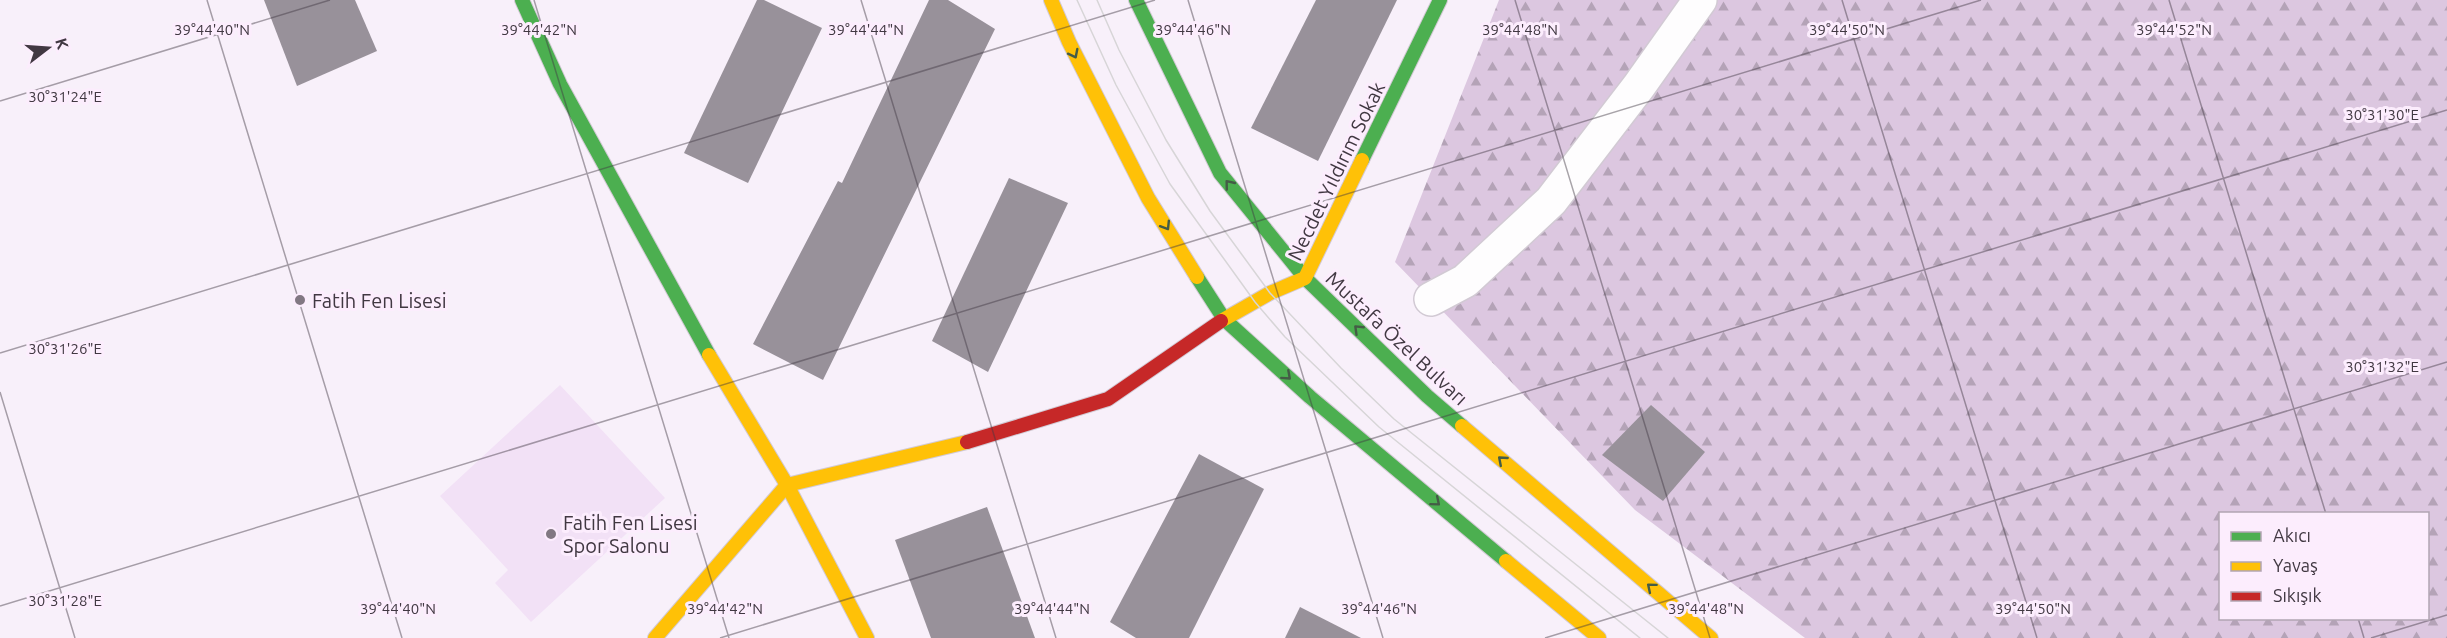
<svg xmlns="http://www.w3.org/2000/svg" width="2447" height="638" font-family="Ubuntu,sans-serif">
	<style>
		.green { fill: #f2e1f6 }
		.forest { fill: url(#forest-firs); fill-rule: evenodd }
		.building { fill: #98919a }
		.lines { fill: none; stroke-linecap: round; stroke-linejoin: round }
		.street-casing { stroke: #d2cad4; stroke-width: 36 }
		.fast-casing { stroke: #d2cad4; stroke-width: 16 }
		.slow-casing { stroke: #d2cad4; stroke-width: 16 }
		.jam-casing { stroke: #d2cad4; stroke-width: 16 }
		.street { stroke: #fefdfe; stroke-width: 33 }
		.fast { stroke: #4caf50; stroke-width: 14 }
		.slow { stroke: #ffc107; stroke-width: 14 }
		.jam { stroke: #c62828; stroke-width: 14 }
		.tram { stroke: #d7d5d7; stroke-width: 1.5 }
		.oneway { stroke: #445c46 }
		.ticks { fill: none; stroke: #413842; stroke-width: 1.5; stroke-opacity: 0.45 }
		.poi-dot { fill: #817882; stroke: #fcedfd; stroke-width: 2 }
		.labels { text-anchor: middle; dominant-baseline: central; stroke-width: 6; stroke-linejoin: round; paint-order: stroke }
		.street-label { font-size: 20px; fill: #413842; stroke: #fcedfd }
		.poi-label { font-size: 20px; fill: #413842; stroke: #fcedfd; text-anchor: start }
		.ticks-label { font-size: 15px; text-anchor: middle; fill: #413842; stroke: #fcedfd; stroke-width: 6; stroke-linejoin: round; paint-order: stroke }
	</style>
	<defs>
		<pattern id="forest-firs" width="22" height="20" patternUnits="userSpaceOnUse" patternTransform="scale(1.5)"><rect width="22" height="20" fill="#dcc7e0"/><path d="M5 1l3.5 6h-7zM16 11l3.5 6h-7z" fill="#b4a3b7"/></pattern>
	</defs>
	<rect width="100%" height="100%" fill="#f8f0fa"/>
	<!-- green -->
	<polygon class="green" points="560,385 665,498 531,622 495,583 508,570 440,496"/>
	<!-- forest -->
	<path class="forest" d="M1499 0H2447V638H1805L1635 510 1395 262ZM2220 514H2428V618H2220Z"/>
	<!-- building -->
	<g class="building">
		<polygon points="264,0 355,0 377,51 297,86"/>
		<polygon points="757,0 764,0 822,28 748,183 684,153"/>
		<polygon points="929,0 948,0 995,29 823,380 753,344 838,181 842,183"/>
		<polygon points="1316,0 1397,0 1318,161 1251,128"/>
		<polygon points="1009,178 1068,203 988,372 932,341"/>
		<polygon points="1651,405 1705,452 1663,501 1602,455"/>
		<polygon points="1199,454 1264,489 1189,638 1136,638 1110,622"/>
		<polygon points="987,507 1035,638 931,638 895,540"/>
		<polygon points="1300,607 1361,638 1285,638"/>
	</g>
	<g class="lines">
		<!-- street casing -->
		<g class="street-casing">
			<polyline id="street" points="1431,299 1465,281 1551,201 1639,86 1700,0"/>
		</g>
		<!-- fast casing -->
		<g class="fast-casing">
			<g id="fast">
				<polyline points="522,0 560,84 709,355"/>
				<polyline points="1136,0 1220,173 1305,278 1427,396 1462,426"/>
				<polyline points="1362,160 1440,0"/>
				<polyline points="1197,277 1224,319 1310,397 1506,561"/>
			</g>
		</g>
		<!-- slow casing -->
		<g class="slow-casing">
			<g id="slow">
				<polyline points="1051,0 1069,42 1148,198 1197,277"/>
				<polyline points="1221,321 1270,293 1305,278 1362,160"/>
				<polyline points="709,355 787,485 867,638"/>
				<polyline points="1462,426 1711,638"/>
				<polyline points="1506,561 1599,638"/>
				<polyline points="655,638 787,485 967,442"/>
			</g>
		</g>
		<!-- jam casing -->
		<g class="jam-casing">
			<polyline id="jam" points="967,442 1108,399 1221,321"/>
		</g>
		<!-- street -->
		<use href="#street" class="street"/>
		<!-- fast -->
		<use href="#fast" class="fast"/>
		<!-- slow -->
		<use href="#slow" class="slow"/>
		<!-- jam -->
		<use href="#jam" class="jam"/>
		<!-- tram -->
		<g class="tram">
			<polyline points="1077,0 1116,85 1170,184 1255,302 1285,337 1379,427 1640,638"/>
			<polyline points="1097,0 1119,50 1166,140 1210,211 1270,293 1341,368 1394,419 1668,638"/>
		</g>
	</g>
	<!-- one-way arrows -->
	<defs><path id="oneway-chevron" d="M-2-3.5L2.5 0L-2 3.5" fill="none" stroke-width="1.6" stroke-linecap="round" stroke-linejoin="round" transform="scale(1.5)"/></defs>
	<g class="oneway">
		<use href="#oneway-chevron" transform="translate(1074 54) rotate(63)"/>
		<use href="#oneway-chevron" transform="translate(1229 184) rotate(-129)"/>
		<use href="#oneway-chevron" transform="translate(1166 226) rotate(58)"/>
		<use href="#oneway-chevron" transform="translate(1358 329) rotate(-136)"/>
		<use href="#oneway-chevron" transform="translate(1287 376) rotate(42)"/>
		<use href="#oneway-chevron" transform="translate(1502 460) rotate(-139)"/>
		<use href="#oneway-chevron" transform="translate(1436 502) rotate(40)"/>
		<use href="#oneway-chevron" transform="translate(1651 587) rotate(-140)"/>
	</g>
	<!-- ticks -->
	<path class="ticks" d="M207 0 402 638M534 0 729 638M861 0 1056 638M1188 0 1383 638M1515 0 1710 638M1842 0 2037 638M2169 0 2326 514M0 101 330 0M0 353 1155 0M0 392 75 638M0 606 1981 0M2358 618 2364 638M720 638 2447 110M1545 638 2447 362M2371 638 2447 615"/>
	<!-- markers -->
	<g class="poi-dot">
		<circle cx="300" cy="300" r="6"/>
		<circle cx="551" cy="534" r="6"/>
	</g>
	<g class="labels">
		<!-- street labels -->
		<g class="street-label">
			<text transform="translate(1336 171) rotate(-64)">Necdet Yıldırım Sokak</text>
			<text transform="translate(1397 338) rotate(43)">Mustafa Özel Bulvarı</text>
		</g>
		<!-- poi labels -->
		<g class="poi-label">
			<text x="312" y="300">Fatih Fen Lisesi</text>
			<text x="563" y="522">Fatih Fen Lisesi<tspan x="563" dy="23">Spor Salonu</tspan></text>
		</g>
	</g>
	<g class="ticks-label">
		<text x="212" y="35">39°44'40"N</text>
		<text x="539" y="35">39°44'42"N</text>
		<text x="866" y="35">39°44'44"N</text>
		<text x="1193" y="35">39°44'46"N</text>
		<text x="1520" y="35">39°44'48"N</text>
		<text x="1847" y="35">39°44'50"N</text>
		<text x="2174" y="35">39°44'52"N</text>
		<text x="65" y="102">30°31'24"E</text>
		<text x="2382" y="120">30°31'30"E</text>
		<text x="65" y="354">30°31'26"E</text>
		<text x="2382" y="372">30°31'32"E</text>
		<text x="65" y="606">30°31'28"E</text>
		<text x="398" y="614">39°44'40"N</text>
		<text x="725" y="614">39°44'42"N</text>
		<text x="1052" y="614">39°44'44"N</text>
		<text x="1379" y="614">39°44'46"N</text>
		<text x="1706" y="614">39°44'48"N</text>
		<text x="2033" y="614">39°44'50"N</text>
	</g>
	<!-- legend -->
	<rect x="2219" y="512" width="210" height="108" fill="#fcedfd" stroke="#b1a5b2" stroke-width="1.5"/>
	<rect x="2231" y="532" width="30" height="9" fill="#4caf50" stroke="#b1a5b2" stroke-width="1.5"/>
	<text x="2273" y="542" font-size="18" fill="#413842">Akıcı</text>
	<rect x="2231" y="562" width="30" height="9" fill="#ffc107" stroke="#b1a5b2" stroke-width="1.5"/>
	<text x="2273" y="572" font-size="18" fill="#413842">Yavaş</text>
	<rect x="2231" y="592" width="30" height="9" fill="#c62828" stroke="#b1a5b2" stroke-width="1.5"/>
	<text x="2273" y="602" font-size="18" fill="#413842">Sıkışık</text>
	<!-- north arrow -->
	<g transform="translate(48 48) rotate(73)" stroke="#fcedfd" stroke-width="4.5" paint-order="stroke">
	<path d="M0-4.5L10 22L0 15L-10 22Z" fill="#413842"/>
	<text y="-9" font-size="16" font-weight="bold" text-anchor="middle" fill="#413842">K</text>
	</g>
</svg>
